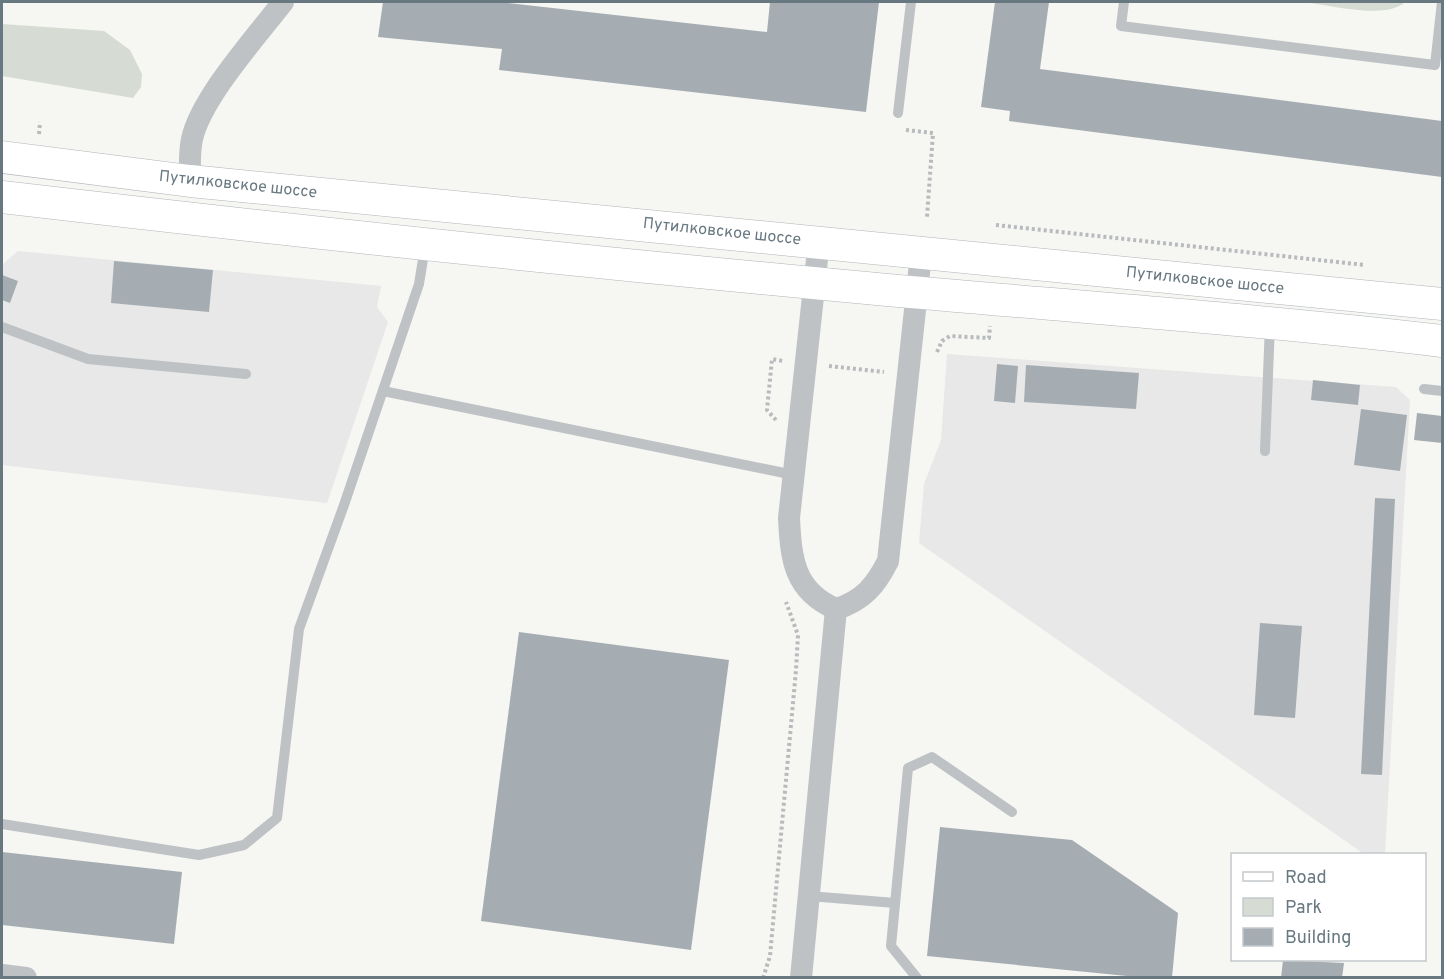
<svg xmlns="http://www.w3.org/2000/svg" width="1444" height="979" font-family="Overpass,sans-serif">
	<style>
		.built { fill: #e7e8e7 }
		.green { fill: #d6dbd3 }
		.building { fill: #a6adb2 }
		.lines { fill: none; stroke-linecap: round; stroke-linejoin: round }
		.secondary-casing { stroke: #b0b6b9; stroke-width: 33 }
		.path { stroke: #b8bbbd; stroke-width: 4; stroke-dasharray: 3 3; stroke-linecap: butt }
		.service { stroke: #bec2c5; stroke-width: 10 }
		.minor { stroke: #bec2c5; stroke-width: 22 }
		.secondary { stroke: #fff; stroke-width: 32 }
		.labels { text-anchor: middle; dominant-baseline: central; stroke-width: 6; stroke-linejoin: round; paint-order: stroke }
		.street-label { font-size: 16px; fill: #687881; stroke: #fff }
	</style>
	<rect width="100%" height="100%" fill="#f6f6f3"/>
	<!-- built -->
	<g class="built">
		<polygon points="18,251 381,286 377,307 388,322 327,503 2,465 2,265"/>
		<polygon points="947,354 1396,387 1410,400 1385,854 1364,854 919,543 924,484 941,440"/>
	</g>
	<!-- green -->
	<g class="green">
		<path d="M1304 2H1405C1387 20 1328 5 1304 2Z"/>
		<polygon points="2,24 104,31 130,50 142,74 141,87 133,98 2,76"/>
	</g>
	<!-- building -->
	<g class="building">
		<polygon points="383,2 500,2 767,32 770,2 879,2 866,112 499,70 502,49 378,37"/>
		<polygon points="995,2 1049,2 1040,69 1442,121 1442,177 1009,121 1010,111 981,107"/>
		<polygon points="114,261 213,270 209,312 111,303"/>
		<polygon points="2,275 18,281 10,303 2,300"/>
		<polygon points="997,364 1018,366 1015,403 994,401"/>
		<polygon points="1026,365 1139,373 1136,409 1024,402"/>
		<polygon points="1313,380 1360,385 1358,405 1311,400"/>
		<polygon points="1361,409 1407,415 1400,471 1354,465"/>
		<polygon points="1417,413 1442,416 1442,443 1414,440"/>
		<polygon points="1375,498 1395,499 1382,775 1361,774"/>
		<polygon points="1260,623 1302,626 1295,718 1254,715"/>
		<polygon points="519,632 729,660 691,950 481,921"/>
		<polygon points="940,827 1072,840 1178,913 1172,978 1147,978 927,956"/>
		<polygon points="2,852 182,872 174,944 2,925"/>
		<polygon points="1283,960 1344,963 1342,978 1281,978"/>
	</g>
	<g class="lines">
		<!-- secondary casing -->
		<g class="secondary-casing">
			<g id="secondary">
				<polyline points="2,157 190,181 1442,304"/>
				<path d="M2 197C293 231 585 262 877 289 1066 306 1254 319 1442 341"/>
			</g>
		</g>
		<!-- path -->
		<g class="path">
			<polyline points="906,130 933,133 927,217"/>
			<polyline points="39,134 40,122"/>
			<polyline points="996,225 1365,265"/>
			<polyline points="937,352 942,341 950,336 989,338 990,326"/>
			<polyline points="829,366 884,372"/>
			<polyline points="776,420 767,410 772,359 783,361"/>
			<polyline points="763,978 770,956 796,670 798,635 786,602"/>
		</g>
		<!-- service -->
		<g class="service">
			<polyline points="1124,2 1121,26 1435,65 1442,2"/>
			<polyline points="898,113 911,2"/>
			<polyline points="2,327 88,359 246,374"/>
			<polyline points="1424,389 1442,391"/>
			<polyline points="383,391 794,475"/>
			<polyline points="1265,451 1270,324"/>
			<polyline points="2,824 199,855 244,845 277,818 299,629 344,505 419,284 425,247"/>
			<polyline points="809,896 895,903"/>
			<polyline points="917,978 891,946 908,768 932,757 1012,812"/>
		</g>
		<!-- minor -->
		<g class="minor">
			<path d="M190 181C190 167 189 152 192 139 201 98 256 37 283 2"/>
			<path d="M819 241 789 518C791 559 794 591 836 609 863 601 876 585 888 561L921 254"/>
			<polyline points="2,975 26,978"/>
			<polyline points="801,978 836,609"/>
		</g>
		<!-- secondary -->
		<use href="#secondary" class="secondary"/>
	</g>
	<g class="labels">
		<!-- street labels -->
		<g class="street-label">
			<text transform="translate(238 185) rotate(6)">Путилковское шоссе</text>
			<text transform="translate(722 232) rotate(6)">Путилковское шоссе</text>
			<text transform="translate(1205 281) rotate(6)">Путилковское шоссе</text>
		</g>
	</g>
	<!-- border -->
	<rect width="1444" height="979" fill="none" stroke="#687881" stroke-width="6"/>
	<!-- legend -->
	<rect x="1231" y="853" width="195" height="108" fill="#ffffff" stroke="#c3c9cd" stroke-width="1.5"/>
	<rect x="1243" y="872" width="30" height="9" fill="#ffffff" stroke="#c3c9cd" stroke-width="1.5"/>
	<text x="1285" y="883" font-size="18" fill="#687881">Road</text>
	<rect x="1243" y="898" width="30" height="18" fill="#d6dbd3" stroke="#c3c9cd" stroke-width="1.5"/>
	<text x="1285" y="913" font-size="18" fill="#687881">Park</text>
	<rect x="1243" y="928" width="30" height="18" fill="#a6adb2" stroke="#c3c9cd" stroke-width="1.5"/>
	<text x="1285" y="943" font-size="18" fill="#687881">Building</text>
</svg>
